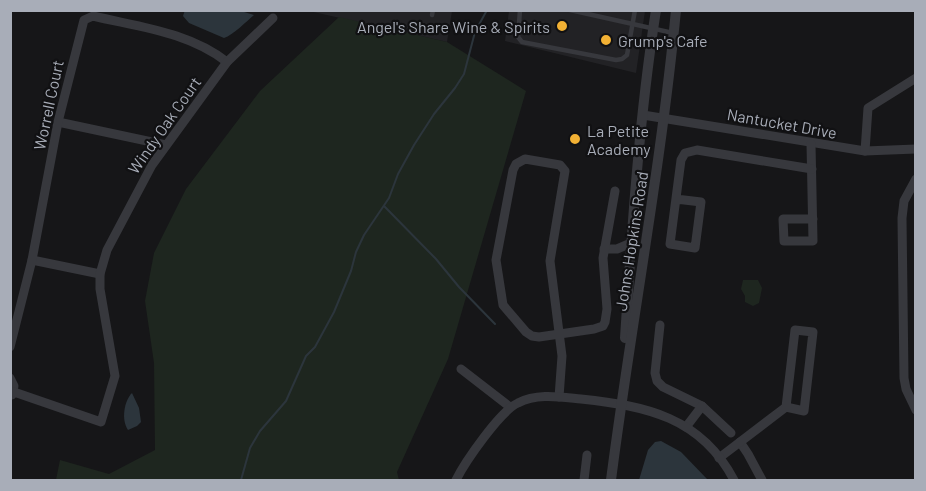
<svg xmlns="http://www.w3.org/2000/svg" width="926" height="491" font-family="Barlow,sans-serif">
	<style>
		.built { fill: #222225 }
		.green { fill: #1e261f }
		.water { fill: #2c353c }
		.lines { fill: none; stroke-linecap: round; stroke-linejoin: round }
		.stream { stroke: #2c353c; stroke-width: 2 }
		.service { stroke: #37383d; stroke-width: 4.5 }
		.minor { stroke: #37383d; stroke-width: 9 }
		.tertiary { stroke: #37383d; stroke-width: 10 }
		.poi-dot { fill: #f2b134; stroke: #111113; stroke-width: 2 }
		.labels { text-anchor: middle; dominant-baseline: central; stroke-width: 4.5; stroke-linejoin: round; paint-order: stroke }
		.poi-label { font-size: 16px; fill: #a8adb8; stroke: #111113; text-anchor: start }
		.street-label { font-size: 16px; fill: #a8adb8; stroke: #111113 }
	</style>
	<rect width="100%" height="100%" fill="#161618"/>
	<!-- built -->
	<g class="built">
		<polygon points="309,11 452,11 447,42"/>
		<polygon points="509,11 645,11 636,73 505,41"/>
	</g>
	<!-- green -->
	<g class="green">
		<polygon points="339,17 447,42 526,91 448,359 397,472 399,480 56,480 60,460 109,474 155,450 154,363 145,301 154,253 186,189 260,91"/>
		<polygon points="743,280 758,280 762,288 759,303 753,306 745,302 745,296 741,289"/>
	</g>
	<!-- water -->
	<g class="water">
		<path d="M185 10 241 11 254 15C247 21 233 35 224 38L189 23 183 16Z"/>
		<path d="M132 393 139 408 141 422 137 426 128 430C121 420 124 401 132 393Z"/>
		<polygon points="661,441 681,452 708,480 639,480 648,450 655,442"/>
	</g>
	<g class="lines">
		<!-- stream -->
		<g class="stream">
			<polyline points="384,206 436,259 459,287 495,324"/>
			<polyline points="241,480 250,448 260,431 286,401 306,356 315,347 334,312 351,271 356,252 364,235 389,198 398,174 414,145 434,114 455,88 464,74 475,32 487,10"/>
		</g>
		<!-- service -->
		<g class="service">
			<polyline points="520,10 518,37 522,42 616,60 622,59 627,55 635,10"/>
			<polyline points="570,10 673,33"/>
			<polyline points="432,15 433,10"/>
		</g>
		<!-- minor -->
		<g class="minor">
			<polyline points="643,115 865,151 916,149"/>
			<polyline points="58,122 166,145"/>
			<polyline points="811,144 813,241 784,241 783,219 813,219"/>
			<polyline points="865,151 868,108 916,78"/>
			<polyline points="916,179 904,201 902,218 904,378 906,389 916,410"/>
			<polyline points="676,199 701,202 695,248 670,244 681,160 685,153 697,150 812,169"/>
			<polyline points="604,249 617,249 631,243"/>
			<polyline points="32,260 100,274"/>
			<polyline points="660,325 655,373 657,381 663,387 702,406 731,433"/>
			<path d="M10 347 32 260 58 122 84 20 93 16C139 27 189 32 227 62"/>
			<polyline points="461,369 510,407"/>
			<polyline points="10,378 14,386 12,395"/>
			<polyline points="14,392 101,422 115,376 100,289 100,274 107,250 152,165 227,62 273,18"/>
			<polyline points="559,397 562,356 550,261 565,171 560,165 525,159 516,164 513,170 496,260 503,305 526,332 532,336 539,337 594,329 603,326 605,322 607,309 603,258 615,191"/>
			<polyline points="686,427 702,406"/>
			<polyline points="740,442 748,454 762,480"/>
			<polyline points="719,458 786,407 795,330 813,332 804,411 786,407"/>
			<path d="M456 480C465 462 500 411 518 403 537 393 560 397 581 399 646 406 701 417 734 480"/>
			<polyline points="584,480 587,455"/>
		</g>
		<!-- tertiary -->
		<g class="tertiary">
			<path d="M625 338C632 228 639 119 656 10"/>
			<path d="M611 480C631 324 661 168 676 10"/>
		</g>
	</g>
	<!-- markers -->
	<g class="poi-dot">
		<circle cx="562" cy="26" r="6"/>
		<circle cx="606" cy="40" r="6"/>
		<circle cx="575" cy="139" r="6"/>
	</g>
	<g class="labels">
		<!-- poi labels -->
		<g class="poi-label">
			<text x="550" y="26" text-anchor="end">Angel's Share Wine &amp; Spirits</text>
			<text x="618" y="40">Grump's Cafe</text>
			<text x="587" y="130">La Petite<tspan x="587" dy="18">Academy</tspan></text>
		</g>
		<!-- street labels -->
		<g class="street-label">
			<text transform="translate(48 105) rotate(-78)">Worrell Court</text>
			<text transform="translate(782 123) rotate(10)">Nantucket Drive</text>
			<text transform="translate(164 125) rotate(-55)">Windy Oak Court</text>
			<text transform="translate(631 241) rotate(-81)">Johns Hopkins Road</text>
		</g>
	</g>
	<!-- border -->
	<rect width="926" height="491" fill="none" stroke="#a8adb8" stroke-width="24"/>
</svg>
